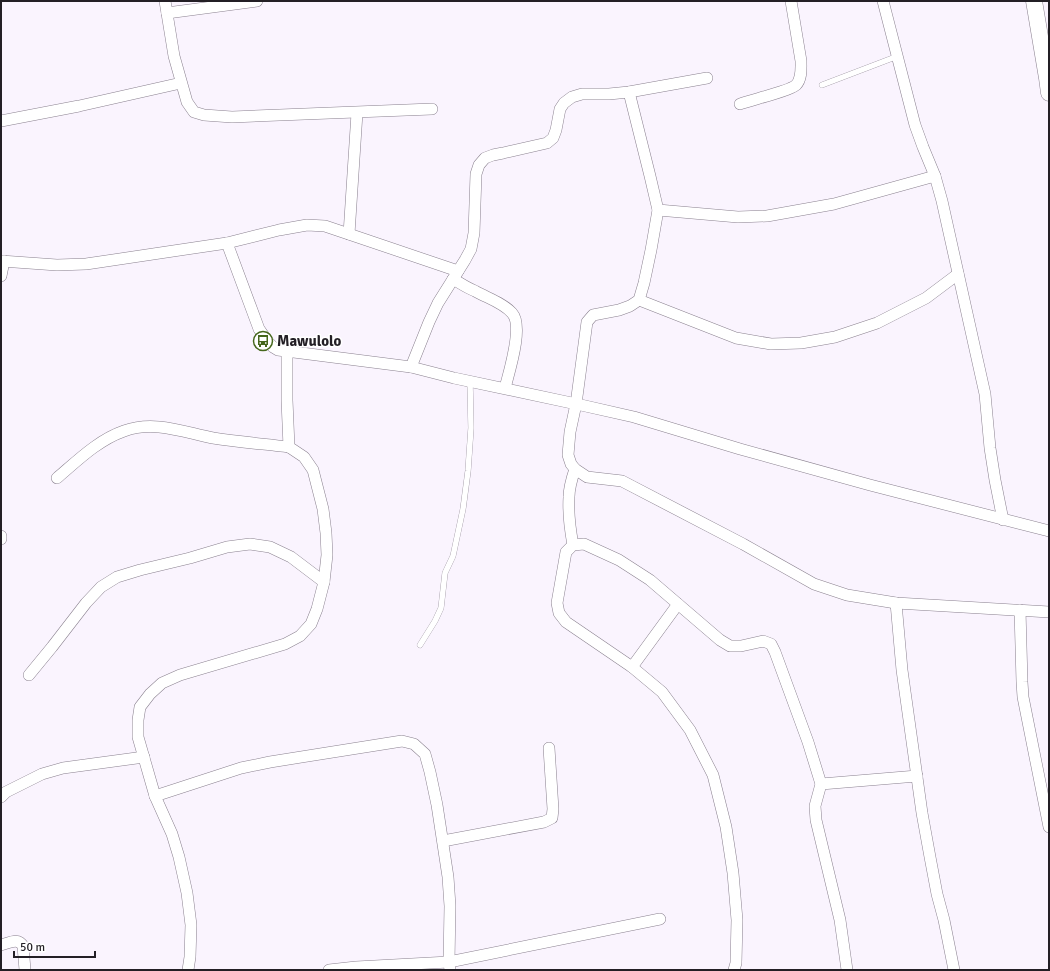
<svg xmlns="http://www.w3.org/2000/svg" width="1050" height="971" font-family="Signika,sans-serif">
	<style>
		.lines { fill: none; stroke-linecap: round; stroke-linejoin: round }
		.lane-casing { stroke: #8a818f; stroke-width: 6 }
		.street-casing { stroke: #8a818f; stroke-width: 12 }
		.secondary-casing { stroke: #8a818f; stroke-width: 17 }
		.lane { stroke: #fff; stroke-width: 5.5 }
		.street { stroke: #fff; stroke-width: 11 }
		.secondary { stroke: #fff; stroke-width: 16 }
		.labels { text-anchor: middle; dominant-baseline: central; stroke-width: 3; stroke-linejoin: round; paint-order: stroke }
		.poi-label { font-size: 15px; font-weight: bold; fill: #231f25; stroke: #fff; text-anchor: start }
	</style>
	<rect width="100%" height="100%" fill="#faf4fe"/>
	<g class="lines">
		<!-- lane casing -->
		<g class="lane-casing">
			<g id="lane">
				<polyline points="822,85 898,56"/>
				<polyline points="420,645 435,621 441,608 445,573 453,556 463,509 468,471 471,428 470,381"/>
			</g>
		</g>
		<!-- street casing -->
		<g class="street-casing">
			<g id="street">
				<polyline points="165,1 174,56 187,102 194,112 204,115 232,117 432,109"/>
				<polyline points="883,1 915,125 923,147 935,176 942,201 985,394 990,448 995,480 1003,520"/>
				<polyline points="167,13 257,1"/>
				<polyline points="629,92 650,176 658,210 651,250 644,283 639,300 630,306 619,310 593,315 587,322 576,404 570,432 568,455 571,464 575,469 587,477 622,481 743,544 814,584 847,595 896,603 1049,612"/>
				<path d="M740 104C750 100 790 91 796 85 802 79 801 68 801 61L791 1"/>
				<polyline points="1,121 79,106 181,83"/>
				<polyline points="658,210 738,217 767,216 834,204 935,176"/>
				<polyline points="349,234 357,113"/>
				<polyline points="227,243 259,329 268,342 273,347 278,350 411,367 454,378 581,405 634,417 740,449 870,485 1049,531"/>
				<polyline points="1,261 57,265 86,264 227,243 279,230 307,225 325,226 458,271"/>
				<polyline points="1,276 4,261"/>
				<path d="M453 279C460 283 467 288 475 291 487 298 502 302 512 313 524 326 509 372 505 388"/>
				<polyline points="639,300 736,338 771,344 801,343 835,337 877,323 926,298 958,274"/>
				<polyline points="411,367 429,322 438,303 465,260 471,249 474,233 476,174 479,165 485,158 493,155 503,153 547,143 553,138 556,130 560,109 564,103 572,97 582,94 609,94 629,92 707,78"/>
				<path d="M57 478C77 461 98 440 124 431 154 420 183 432 213 438 238 442 264 444 289 447"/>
				<polyline points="1,536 1,539"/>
				<path d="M573 545C570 529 568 513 569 497 569 488 572 478 575 469"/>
				<polyline points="896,603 902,670 922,813 930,857 937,894 944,920 954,970"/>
				<polyline points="1020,610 1022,682 1023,697 1049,827"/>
				<polyline points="632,667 678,604"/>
				<polyline points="29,675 52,647 86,603 101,587 117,577 140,570 190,558 227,547 250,544 270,547 291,557 324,582"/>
				<polyline points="821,784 917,776"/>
				<polyline points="155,796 241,768 270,762 402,741 414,744 425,754 430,772 437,805 448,877 450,906 449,962 450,970"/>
				<polyline points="1,797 6,792 42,774 63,768 144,757"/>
				<polyline points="443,841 544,822 552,818 553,809 549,748"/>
				<path d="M1 945C9 943 18 937 23 946L25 970"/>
				<polyline points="188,970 190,957 191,925 187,893 179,857 172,834 155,796 138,737 138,720 140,707 150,694 162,683 180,675 285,644 300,636 311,624 317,609 324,582 327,555 326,533 323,509 313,470 304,457 289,447 287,400 287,351"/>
				<polyline points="329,970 356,967 449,962 660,919"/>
				<polyline points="734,970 736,963 737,920 733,873 726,827 713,775 690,730 662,692 632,667 566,622 559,613 557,603 566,552 573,545 584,544 619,560 650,580 720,640 730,646 741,646 763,641 771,644 775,652 808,742 821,784 815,806 816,820 840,920 847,970"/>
			</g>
		</g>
		<!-- secondary casing -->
		<g class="secondary-casing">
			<polyline id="secondary" points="1034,1 1047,78 1049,93"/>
		</g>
		<!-- lane -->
		<use href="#lane" class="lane"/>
		<!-- street -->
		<use href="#street" class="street"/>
		<!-- secondary -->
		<use href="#secondary" class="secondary"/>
	</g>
	<!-- icons -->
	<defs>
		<g id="bus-ring" transform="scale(1)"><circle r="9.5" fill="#fff" stroke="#46671d" stroke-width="1.5"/><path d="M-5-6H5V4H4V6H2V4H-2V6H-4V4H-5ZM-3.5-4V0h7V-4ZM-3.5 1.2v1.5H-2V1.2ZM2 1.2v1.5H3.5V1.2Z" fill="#46671d"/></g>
	</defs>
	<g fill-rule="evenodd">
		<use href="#bus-ring" x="263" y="341"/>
	</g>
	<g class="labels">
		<!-- poi labels -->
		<g class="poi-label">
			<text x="277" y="341">Mawulolo</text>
		</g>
	</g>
	<!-- border -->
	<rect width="1050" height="971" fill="none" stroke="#231f25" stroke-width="4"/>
	<!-- scale -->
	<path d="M14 951v6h81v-6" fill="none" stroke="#231f25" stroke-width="2"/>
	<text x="20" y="951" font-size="12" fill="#231f25" stroke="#ffffff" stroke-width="3" paint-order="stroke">50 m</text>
</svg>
